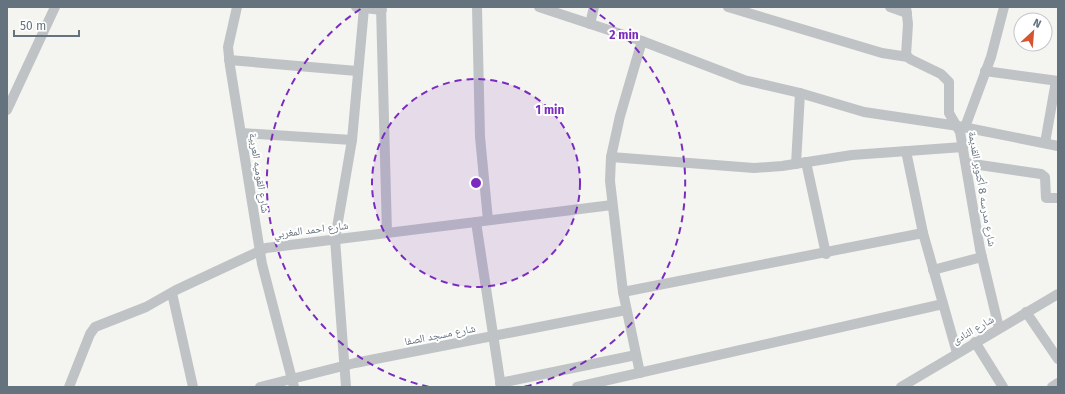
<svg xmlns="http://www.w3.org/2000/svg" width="1065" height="394" font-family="'Fira Sans','Noto Naskh Arabic',sans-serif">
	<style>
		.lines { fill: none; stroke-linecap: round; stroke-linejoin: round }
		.street { stroke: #bfc3c6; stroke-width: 10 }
		.ring { fill: none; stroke: #7b2cbf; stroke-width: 2; stroke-dasharray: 7 5 }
		.labels { text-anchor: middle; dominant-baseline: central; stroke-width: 4; stroke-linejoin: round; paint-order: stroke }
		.street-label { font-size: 11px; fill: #65737f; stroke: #fff }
		.centre { fill: #7b2cbf; stroke: #fff; stroke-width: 2 }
		.ring-label { font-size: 12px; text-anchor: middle; font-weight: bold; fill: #7b2cbf; stroke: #fff; stroke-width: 4; stroke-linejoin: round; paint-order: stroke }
	</style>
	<rect width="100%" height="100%" fill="#f4f4f0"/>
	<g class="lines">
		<!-- street -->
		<g class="street">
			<polyline points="237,7 228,47 230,66 262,264 294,387"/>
			<polyline points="356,7 382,10"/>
			<polyline points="381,7 387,233"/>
			<polyline points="477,7 480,137 488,220"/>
			<polyline points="539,7 642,41 744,80 800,93 864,112 958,126 1058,146"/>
			<polyline points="728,7 882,53 908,57"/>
			<polyline points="890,7 907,13"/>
			<polyline points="906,7 908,24 906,55 910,59 941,74 949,82 949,113 960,132 980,249 999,328"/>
			<polyline points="590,24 594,7"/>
			<polyline points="229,60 357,71"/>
			<polyline points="985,71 1058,81"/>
			<polyline points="7,110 55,7"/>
			<polyline points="965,127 991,57 1004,7"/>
			<polyline points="241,133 352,140"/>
			<polyline points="1045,143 1056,81"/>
			<polyline points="906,151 923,233 957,353"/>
			<polyline points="611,157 754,168 782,166 852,155 963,147"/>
			<polyline points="806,162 826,254"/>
			<polyline points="966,163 1041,174 1045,177 1046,198 1058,198"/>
			<polyline points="796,164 800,93"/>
			<polyline points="476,222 501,387"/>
			<polyline points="933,270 982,257"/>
			<polyline points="623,292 923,233"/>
			<polyline points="172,293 193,387"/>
			<polyline points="1026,312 1058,359"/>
			<polyline points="975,342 1003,387"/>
			<polyline points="640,373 623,292 610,181 611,157 620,116 642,41"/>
			<polyline points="500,383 636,355"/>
			<polyline points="69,387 90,334 95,327 146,307 176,290 266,248 612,205"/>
			<polyline points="260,387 355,363 626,310"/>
			<polyline points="346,387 335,239 352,140 364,8"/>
			<polyline points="577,387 943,304"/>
			<polyline points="901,387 1058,294"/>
			<polyline points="1052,387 1058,383"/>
		</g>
	</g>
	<!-- distance rings -->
	<circle cx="476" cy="183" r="104" fill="#7b2cbf" fill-opacity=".12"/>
	<g class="ring">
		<circle cx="476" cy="183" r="104"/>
		<path d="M429 387A209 209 0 0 1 362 8M590 8A209 209 0 0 1 523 387"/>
	</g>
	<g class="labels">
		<!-- street labels -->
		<g class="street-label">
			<text transform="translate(259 173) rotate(81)">شارع القوميه العربية</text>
			<text transform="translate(982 189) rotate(80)">شارع مدرسه 8 أكتوبر القديمة</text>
			<text transform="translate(311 230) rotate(-7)">شارع احمد المغربي</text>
			<text transform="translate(973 330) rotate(-30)">شارع النادى</text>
			<text transform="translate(440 335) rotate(-11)">شارع مسجد الصفا</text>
		</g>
	</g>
	<circle cx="476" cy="183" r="6" class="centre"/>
	<g class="ring-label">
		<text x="624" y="39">2 min</text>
		<text x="550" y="114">1 min</text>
	</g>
	<!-- border -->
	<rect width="1065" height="394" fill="none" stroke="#65737f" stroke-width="16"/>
	<!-- north arrow -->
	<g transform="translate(1033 32) rotate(26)"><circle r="19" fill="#ffffff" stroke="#c1c7cc"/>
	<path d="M0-3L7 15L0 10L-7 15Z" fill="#d45530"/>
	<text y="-6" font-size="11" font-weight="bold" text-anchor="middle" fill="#65737f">N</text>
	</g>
	<!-- scale -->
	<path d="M14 30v6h65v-6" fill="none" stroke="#65737f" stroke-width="2"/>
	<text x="20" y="30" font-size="12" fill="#65737f" stroke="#ffffff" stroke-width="3" paint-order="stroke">50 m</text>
</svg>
